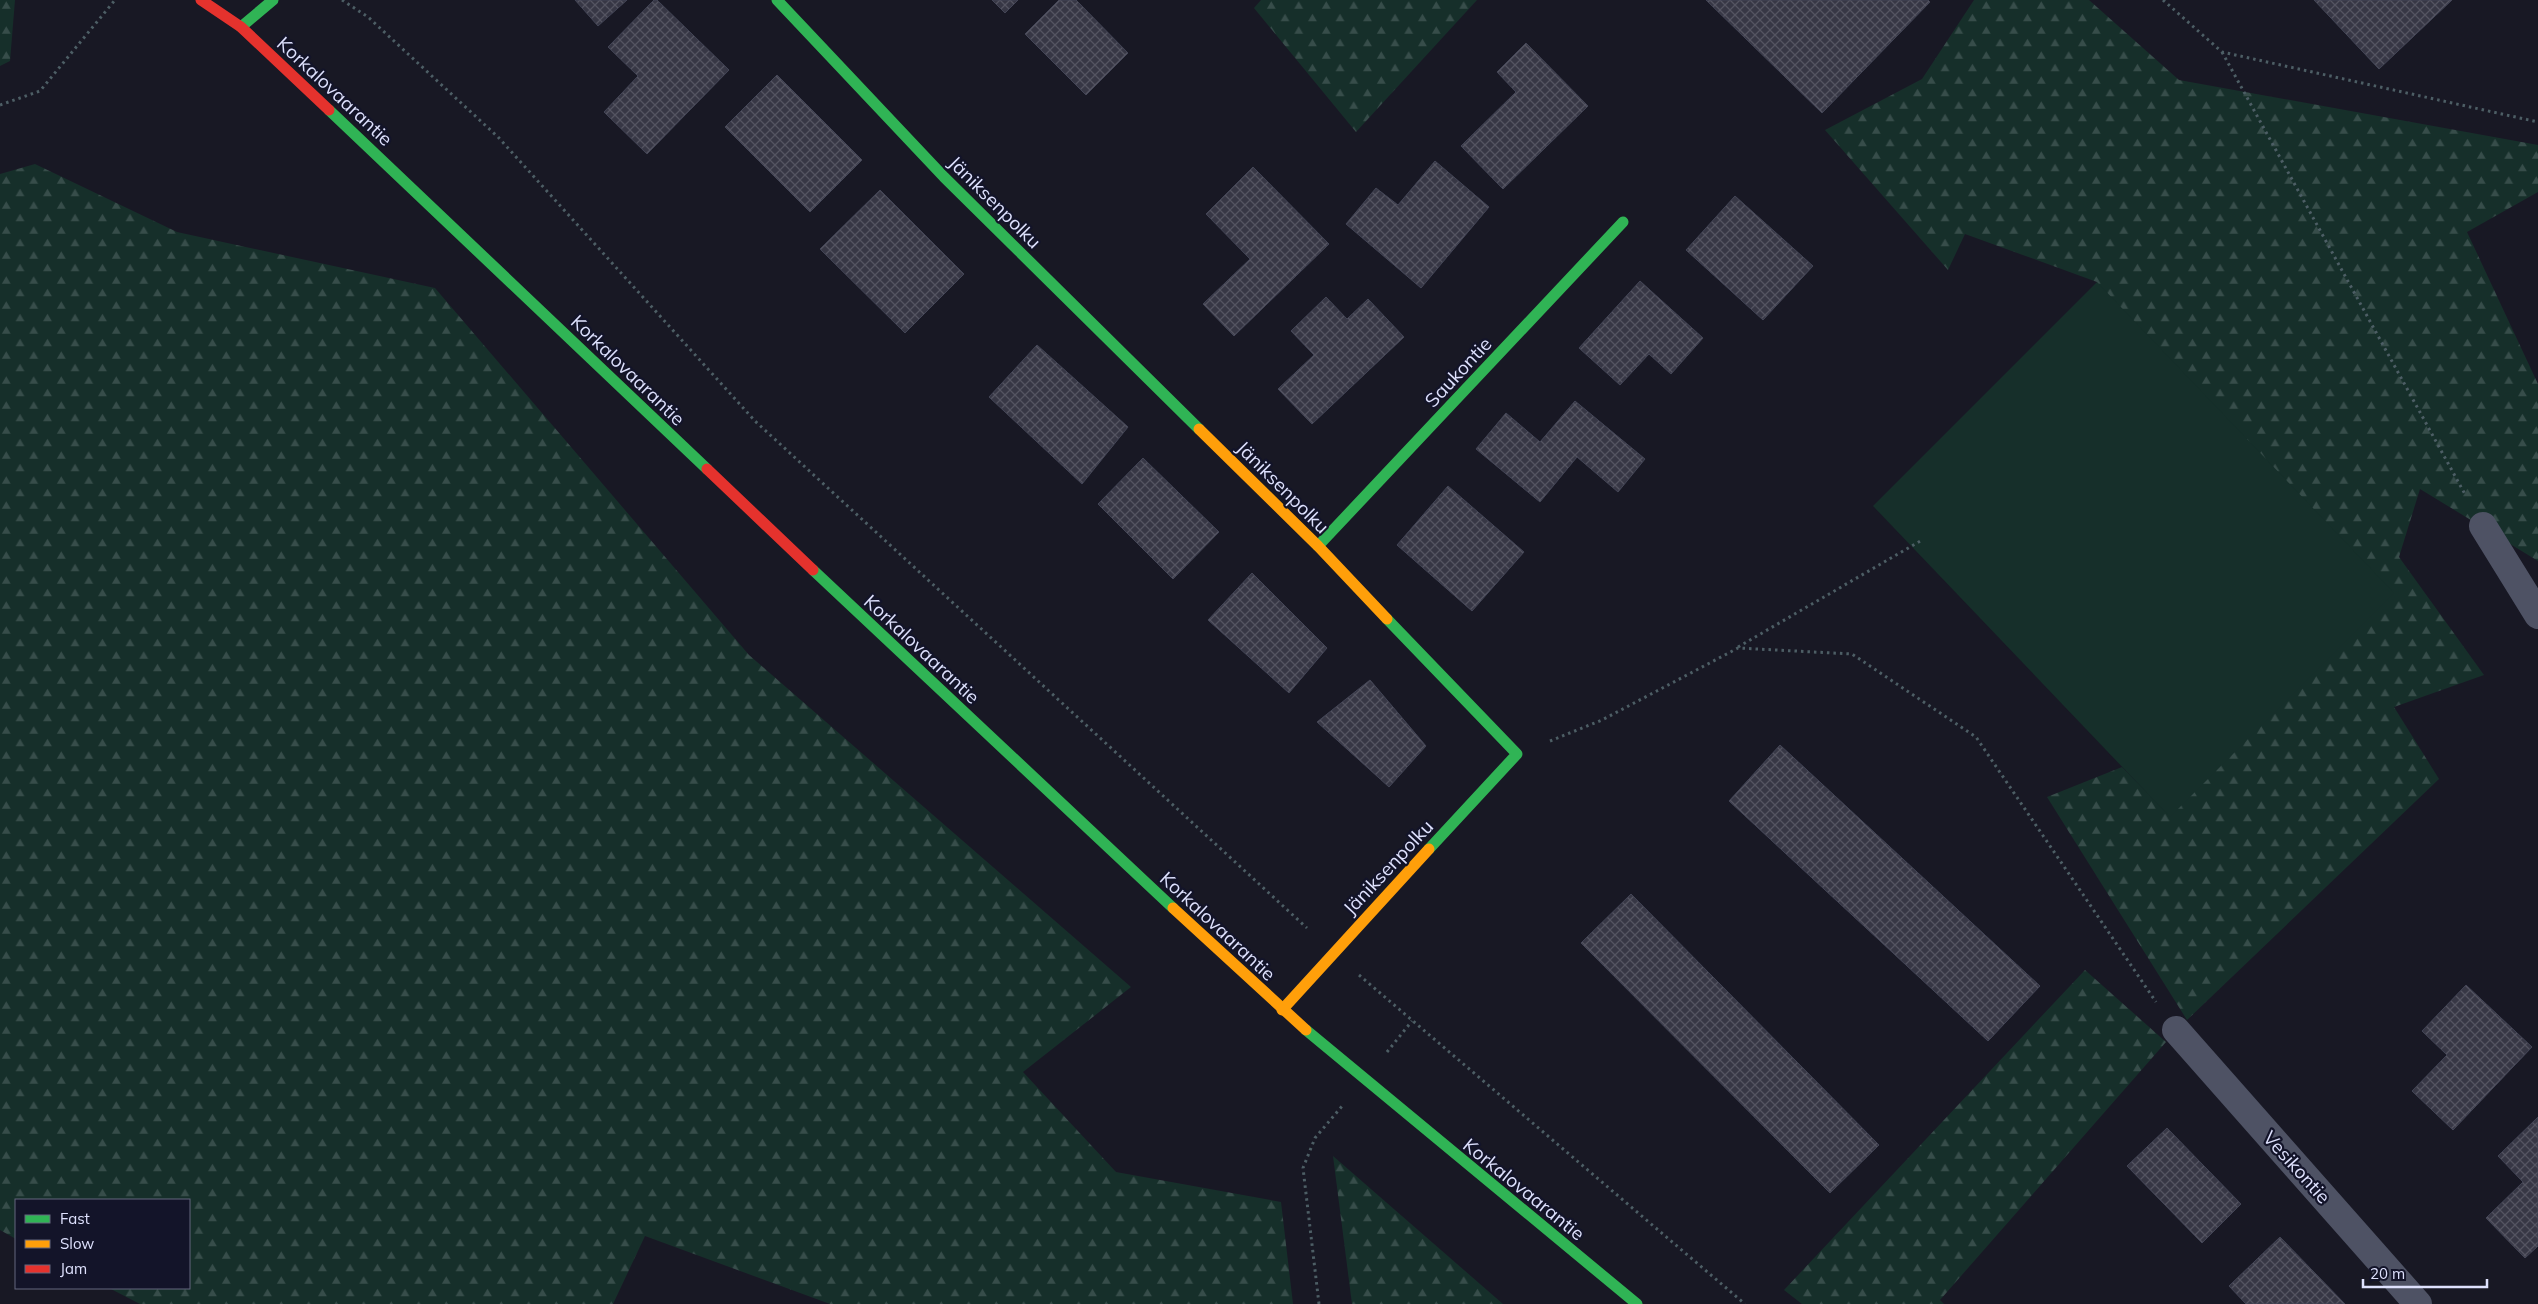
<svg xmlns="http://www.w3.org/2000/svg" width="2538" height="1304" font-family="Mulish,sans-serif">
	<style>
		.forest { fill: url(#forest-firs) }
		.pitch { fill: #162f2a }
		.building { fill: url(#building-cross-hatch); stroke: #434556 }
		.lines { fill: none; stroke-linecap: round; stroke-linejoin: round }
		.path { stroke: #4d5e65; stroke-width: 3; stroke-dasharray: 2.5 4; stroke-linecap: butt }
		.street { stroke: #4e5264; stroke-width: 28 }
		.fast { stroke: #30b455; stroke-width: 11 }
		.slow { stroke: #ff9f0a; stroke-width: 11 }
		.jam { stroke: #e5322d; stroke-width: 11 }
		.labels { text-anchor: middle; dominant-baseline: central; stroke-width: 4.5; stroke-linejoin: round; paint-order: stroke }
		.street-label { font-size: 19px; fill: #dee1fd; stroke: #131429 }
	</style>
	<defs>
		<pattern id="forest-firs" width="22" height="20" patternUnits="userSpaceOnUse" patternTransform="scale(1.25)"><rect width="22" height="20" fill="#162f2a"/><path d="M5 1l3.5 6h-7zM16 11l3.5 6h-7z" fill="#374d4a"/></pattern>
		<pattern id="building-cross-hatch" width="8" height="8" patternUnits="userSpaceOnUse" patternTransform="scale(1.25)"><rect width="8" height="8" fill="#373745"/><path d="M0 0l8 8M0 8l8-8" fill="none" stroke="#545461"/></pattern>
	</defs>
	<rect width="100%" height="100%" fill="#181824"/>
	<!-- forest -->
	<g class="forest">
		<polygon points="0,0 15,0 10,61 0,66"/>
		<polygon points="1261,0 1477,0 1356,132 1254,8"/>
		<polygon points="1974,0 2089,0 2179,80 2538,145 2538,192 2467,232 2538,384 2538,561 2420,489 2399,557 2484,675 2394,707 2439,779 2187,1020 2047,797 2122,767 2170,816 2097,282 1965,234 1948,270 1825,130 1922,79"/>
		<polygon points="35,164 177,232 435,288 749,655 1131,987 1023,1072 1116,1172 1281,1202 1293,1304 830,1304 645,1236 613,1304 140,1304 109,1288 189,1288 189,1200 16,1200 16,1239 0,1230 0,174"/>
		<polygon points="2085,970 2166,1042 1940,1300 1944,1304 1802,1304 1784,1290"/>
		<polygon points="1333,1156 1503,1304 1352,1304"/>
	</g>
	<!-- pitch -->
	<polygon class="pitch" points="2097,282 2394,593 2170,817 1873,506"/>
	<!-- building -->
	<g class="building">
		<polygon points="575,0 627,0 598,26"/>
		<polygon points="654,0 657,0 729,70 647,154 604,112 638,76 608,47"/>
		<polygon points="992,0 1018,0 1005,13"/>
		<polygon points="1059,0 1076,0 1128,53 1086,95 1025,34"/>
		<polygon points="1706,0 1928,0 1930,2 1822,113"/>
		<polygon points="2314,0 2452,0 2379,69"/>
		<polygon points="1526,43 1588,106 1503,189 1461,146 1516,92 1497,72"/>
		<polygon points="777,75 862,160 810,212 725,127"/>
		<polygon points="1435,161 1489,207 1421,288 1346,224 1376,188 1398,205"/>
		<polygon points="1253,167 1329,244 1234,336 1203,304 1250,259 1206,214"/>
		<polygon points="880,190 964,274 905,333 820,249"/>
		<polygon points="1735,196 1813,266 1763,320 1686,250"/>
		<polygon points="1640,281 1703,338 1671,374 1649,354 1620,385 1579,348"/>
		<polygon points="1326,297 1347,319 1368,299 1404,337 1312,424 1278,389 1314,355 1291,331"/>
		<polygon points="1037,345 1128,427 1082,484 989,397"/>
		<polygon points="1575,401 1645,459 1618,492 1577,457 1540,502 1476,449 1506,413 1540,442"/>
		<polygon points="1143,458 1219,532 1173,579 1098,504"/>
		<polygon points="1448,486 1524,552 1472,611 1397,545"/>
		<polygon points="1252,573 1327,648 1289,693 1208,620"/>
		<polygon points="1370,680 1426,746 1389,787 1317,722"/>
		<polygon points="1780,745 2040,986 1988,1041 1729,801"/>
		<polygon points="1631,894 1879,1145 1830,1193 1581,943"/>
		<polygon points="2466,985 2532,1047 2453,1130 2412,1091 2447,1055 2422,1031"/>
		<polygon points="2538,1117 2538,1246 2525,1258 2486,1218 2523,1182 2498,1156"/>
		<polygon points="2167,1128 2241,1204 2202,1243 2127,1166"/>
		<polygon points="2280,1237 2345,1304 2246,1304 2229,1286"/>
	</g>
	<g class="lines">
		<!-- path -->
		<g class="path">
			<polyline points="342,0 368,17 498,137 755,421 1307,928"/>
			<polyline points="2163,0 2222,52 2538,122"/>
			<polyline points="2222,52 2466,496"/>
			<polyline points="0,105 40,91 115,0"/>
			<polyline points="1738,647 1922,540"/>
			<polyline points="1550,741 1602,720 1738,648 1852,654 1976,737 2156,1002"/>
			<polyline points="1359,975 1745,1304"/>
			<polyline points="1387,1052 1412,1021"/>
			<polyline points="1319,1304 1303,1168 1315,1138 1343,1105"/>
		</g>
		<!-- street -->
		<g class="street">
			<polyline points="2483,526 2538,615"/>
			<polyline points="2176,1030 2418,1304"/>
		</g>
		<!-- fast -->
		<g class="fast">
			<polyline points="777,0 944,177 1199,429"/>
			<polyline points="241,27 273,0"/>
			<polyline points="329,110 707,469"/>
			<polyline points="1318,546 1623,222"/>
			<polyline points="813,570 1173,908"/>
			<polyline points="1387,619 1517,754 1429,849"/>
			<polyline points="1306,1030 1637,1304"/>
		</g>
		<!-- slow -->
		<g class="slow">
			<polyline points="1199,429 1318,546 1387,619"/>
			<polyline points="1173,908 1306,1030"/>
			<polyline points="1282,1010 1429,849"/>
		</g>
		<!-- jam -->
		<g class="jam">
			<polyline points="201,0 241,27 329,110"/>
			<polyline points="707,469 813,570"/>
		</g>
	</g>
	<g class="labels">
		<!-- street labels -->
		<g class="street-label">
			<text transform="translate(335 91) rotate(43)">Korkalovaarantie</text>
			<text transform="translate(995 202) rotate(45)">Jäniksenpolku</text>
			<text transform="translate(628 370) rotate(44)">Korkalovaarantie</text>
			<text transform="translate(1458 372) rotate(-47)">Saukontie</text>
			<text transform="translate(1283 487) rotate(45)">Jäniksenpolku</text>
			<text transform="translate(922 649) rotate(43)">Korkalovaarantie</text>
			<text transform="translate(1388 867) rotate(-47)">Jäniksenpolku</text>
			<text transform="translate(1218 926) rotate(43)">Korkalovaarantie</text>
			<text transform="translate(2297 1167) rotate(48)">Vesikontie</text>
			<text transform="translate(1524 1189) rotate(39)">Korkalovaarantie</text>
		</g>
	</g>
	<!-- legend -->
	<rect x="15" y="1199" width="175" height="90" fill="#131429" stroke="#64667e"/>
	<rect x="25" y="1215" width="25" height="8" fill="#30b455" stroke="#64667e"/>
	<text x="60" y="1224" font-size="15" fill="#dee1fd">Fast</text>
	<rect x="25" y="1240" width="25" height="8" fill="#ff9f0a" stroke="#64667e"/>
	<text x="60" y="1249" font-size="15" fill="#dee1fd">Slow</text>
	<rect x="25" y="1265" width="25" height="8" fill="#e5322d" stroke="#64667e"/>
	<text x="60" y="1274" font-size="15" fill="#dee1fd">Jam</text>
	<!-- scale -->
	<path d="M2363 1279v8h124v-8" fill="none" stroke="#dee1fd" stroke-width="2.5"/>
	<text x="2370" y="1279" font-size="15" fill="#dee1fd" stroke="#131429" stroke-width="4" paint-order="stroke">20 m</text>
</svg>
